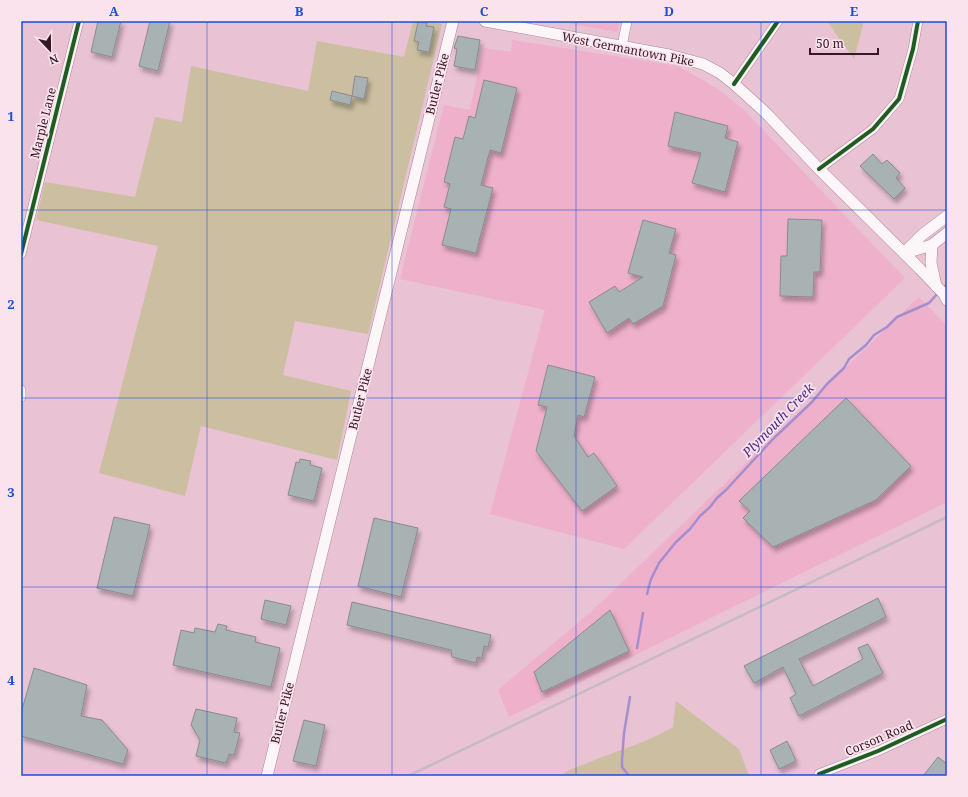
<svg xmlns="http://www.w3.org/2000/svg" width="968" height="797" font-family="'Noto Serif',serif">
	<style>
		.built { fill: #eeb0cb }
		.green { fill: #ccbea0 }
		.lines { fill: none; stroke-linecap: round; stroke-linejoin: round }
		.stream { stroke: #a68ece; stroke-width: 2.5 }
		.building { fill: #a9b2b3; stroke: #8a8b8e; filter: url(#shadow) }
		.minor-casing { stroke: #a88a98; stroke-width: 10 }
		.major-casing { stroke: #a88a98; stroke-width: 12 }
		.minor { stroke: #fcf6f8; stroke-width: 9 }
		.major { stroke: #fcf6f8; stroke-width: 11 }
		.rail { stroke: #c6bbc0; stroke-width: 2.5 }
		.cycleway-casing { stroke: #fae3ec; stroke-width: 6 }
		.cycleway { stroke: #1b5e20; stroke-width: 4 }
		.grid { fill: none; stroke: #1d4ed8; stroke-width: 1; stroke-opacity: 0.55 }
		.labels { text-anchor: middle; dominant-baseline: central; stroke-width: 3.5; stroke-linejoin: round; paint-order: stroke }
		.street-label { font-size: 12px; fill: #341925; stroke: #fae3ec }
		.water-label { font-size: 13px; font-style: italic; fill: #49298d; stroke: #fae3ec }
		.neatline { fill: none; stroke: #1d4ed8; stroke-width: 1.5 }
		.grid-label { font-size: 13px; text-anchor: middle; font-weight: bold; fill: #1d4ed8 }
	</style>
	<defs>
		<filter id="shadow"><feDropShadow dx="2.5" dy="4.5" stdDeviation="2" flood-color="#0004"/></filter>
	</defs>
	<rect width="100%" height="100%" fill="#e9c2d3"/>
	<!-- built -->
	<g class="built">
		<polygon points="556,21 620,21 617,32"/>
		<polygon points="512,40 678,66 718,89 745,111 905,278 624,549 490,514 545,310 400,279 444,105 470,110 483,48 511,52"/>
		<polygon points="919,297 947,326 947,502 509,717 498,690 592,611"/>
	</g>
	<!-- green -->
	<g class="green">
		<polygon points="413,21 430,21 442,24 368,334 295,321 283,375 351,391 337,460 201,426 185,496 99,473 158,246 36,220 45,182 135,197 155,117 182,122 191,66 308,91 317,41 404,57"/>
		<polygon points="827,21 863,21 863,25 854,59"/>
		<path d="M676 701 739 749 749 776H560C569 769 580 766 590 762 618 750 647 743 673 727Z"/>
	</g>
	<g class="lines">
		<!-- stream -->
		<g class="stream">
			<polyline points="943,289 947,284"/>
			<polyline points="647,594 651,579 659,563 676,542 690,529 700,516 710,507 717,498 726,490 773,439 812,402 827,384 844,368 849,359 866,345 874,335 887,327 897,317 929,303 939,292"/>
			<polyline points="637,648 643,613"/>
			<polyline points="629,776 622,767 622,760 624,733 630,697"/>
		</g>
	</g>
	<!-- building -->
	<g class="building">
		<polygon points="98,21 121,21 112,57 91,52"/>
		<polygon points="150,21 170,21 158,71 139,66"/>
		<polygon points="418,22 427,23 426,26 434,27 429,52 417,50 419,42 414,41"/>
		<polygon points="458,36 480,40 475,70 454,66 457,49 454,48"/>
		<polygon points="355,76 368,78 364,99 352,96"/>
		<polygon points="484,80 517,88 501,153 490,150 481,185 493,188 476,253 442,245 451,209 444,207 450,184 444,182 455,137 463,139 469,116 475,118"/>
		<polygon points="332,91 352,96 350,105 330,100"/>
		<polygon points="675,112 728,126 725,138 738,142 725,192 692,183 701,153 668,146"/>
		<polygon points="873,154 882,164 887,160 900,173 896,178 905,188 894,199 860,166"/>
		<polygon points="788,219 822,220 820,272 814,272 813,297 780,296 781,256 787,256"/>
		<polygon points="643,220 676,229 669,253 676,255 663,306 633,324 629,318 607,333 589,302 615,286 619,292 643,277 628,273"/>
		<polygon points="548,365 595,377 584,417 578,415 574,436 588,457 594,453 617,486 582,511 536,451 547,407 538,405"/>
		<polygon points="846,398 911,466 876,500 773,547 743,518 750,511 739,501"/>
		<polygon points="300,459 311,461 310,465 322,468 314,501 288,495 296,462 299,463"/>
		<polygon points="114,517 150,525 133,596 97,588"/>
		<polygon points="374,518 418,528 401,597 358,586"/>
		<polygon points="878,598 886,617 799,659 813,686 863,659 858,648 868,644 883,673 799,716 790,698 796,694 783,667 754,683 744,666"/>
		<polygon points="265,600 291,606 286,625 261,619"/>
		<polygon points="352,602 491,635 488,647 484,646 482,658 477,657 476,663 452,657 451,650 347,625"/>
		<polygon points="610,610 629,651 542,692 534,672"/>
		<polygon points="218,624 227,626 226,630 256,637 255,642 280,648 271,687 173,665 181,630 194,633 195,628 215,632"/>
		<polygon points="34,668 87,685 81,716 102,720 128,750 123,764 21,736 21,713"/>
		<polygon points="196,709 237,718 234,732 240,733 234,755 229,754 226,763 196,756 200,740 191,725"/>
		<polygon points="304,720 325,725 316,766 293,761"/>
		<polygon points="787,741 796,761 779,769 770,750"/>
		<polygon points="938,757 947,764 947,776 923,776"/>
	</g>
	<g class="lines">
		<!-- minor casing -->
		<g class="minor-casing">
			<g id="minor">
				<polyline points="622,46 627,21"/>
				<polyline points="734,84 778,21"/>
				<polyline points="819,169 873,129 899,99 913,49 918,21"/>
				<polyline points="21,254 79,21"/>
				<polyline points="21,390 21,397"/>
				<polyline points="819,774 878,751 947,719"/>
			</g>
		</g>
		<!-- major casing -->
		<g class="major-casing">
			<g id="major">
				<polyline points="485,21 669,55 703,64 720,73 734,84 766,113 819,169 920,269 944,294 947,300"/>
				<polyline points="932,245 931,263 936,286"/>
				<polyline points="904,253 922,235 947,216"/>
				<polyline points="905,253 932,245 947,233"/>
				<polyline points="267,776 453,21"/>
			</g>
		</g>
		<!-- minor -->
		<use href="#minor" class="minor"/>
		<!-- major -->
		<use href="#major" class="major"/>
		<!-- rail -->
		<polyline class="rail" points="408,776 947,517"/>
		<!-- cycleway casing -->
		<g class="cycleway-casing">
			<g id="cycleway">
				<polyline points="734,84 778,21"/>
				<polyline points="819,169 873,129 899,99 913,49 918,21"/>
				<polyline points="21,254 79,21"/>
				<polyline points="819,774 878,751 947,719"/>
			</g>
		</g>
		<!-- cycleway -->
		<use href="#cycleway" class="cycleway"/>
	</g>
	<!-- grid -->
	<path class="grid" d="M207 21V776M392 21V776M576 21V776M761 21V776M21 210H947M21 398H947M21 587H947"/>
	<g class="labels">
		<!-- street labels -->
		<g class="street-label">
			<text transform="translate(628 49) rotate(11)">West Germantown Pike</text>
			<text transform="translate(437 84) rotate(-76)">Butler Pike</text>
			<text transform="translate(43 123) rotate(-76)">Marple Lane</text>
			<text transform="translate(360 399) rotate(-76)">Butler Pike</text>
			<text transform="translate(282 713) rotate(-76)">Butler Pike</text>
			<text transform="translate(879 738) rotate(-23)">Corson Road</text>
		</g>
		<!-- water labels -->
		<g class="water-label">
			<text transform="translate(778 420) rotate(-46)">Plymouth Creek</text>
		</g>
	</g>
	<!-- border -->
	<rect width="968" height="797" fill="none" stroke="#fae3ec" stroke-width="44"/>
	<!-- north arrow -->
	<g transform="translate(50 50) rotate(158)" stroke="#fae3ec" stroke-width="3" paint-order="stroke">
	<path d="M0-3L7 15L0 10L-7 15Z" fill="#341925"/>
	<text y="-6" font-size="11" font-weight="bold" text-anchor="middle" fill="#341925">N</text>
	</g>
	<!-- scale -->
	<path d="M810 48v6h68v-6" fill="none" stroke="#341925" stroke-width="2"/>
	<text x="816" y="48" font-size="12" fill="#341925" stroke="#fae3ec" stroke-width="3" paint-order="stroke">50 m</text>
	<rect x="22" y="22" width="924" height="753" class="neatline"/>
	<g class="grid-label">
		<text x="114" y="16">A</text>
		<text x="299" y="16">B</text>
		<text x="484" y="16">C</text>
		<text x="669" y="16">D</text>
		<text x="854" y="16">E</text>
		<text x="11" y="121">1</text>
		<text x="11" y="309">2</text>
		<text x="11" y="497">3</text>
		<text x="11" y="685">4</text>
	</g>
</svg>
